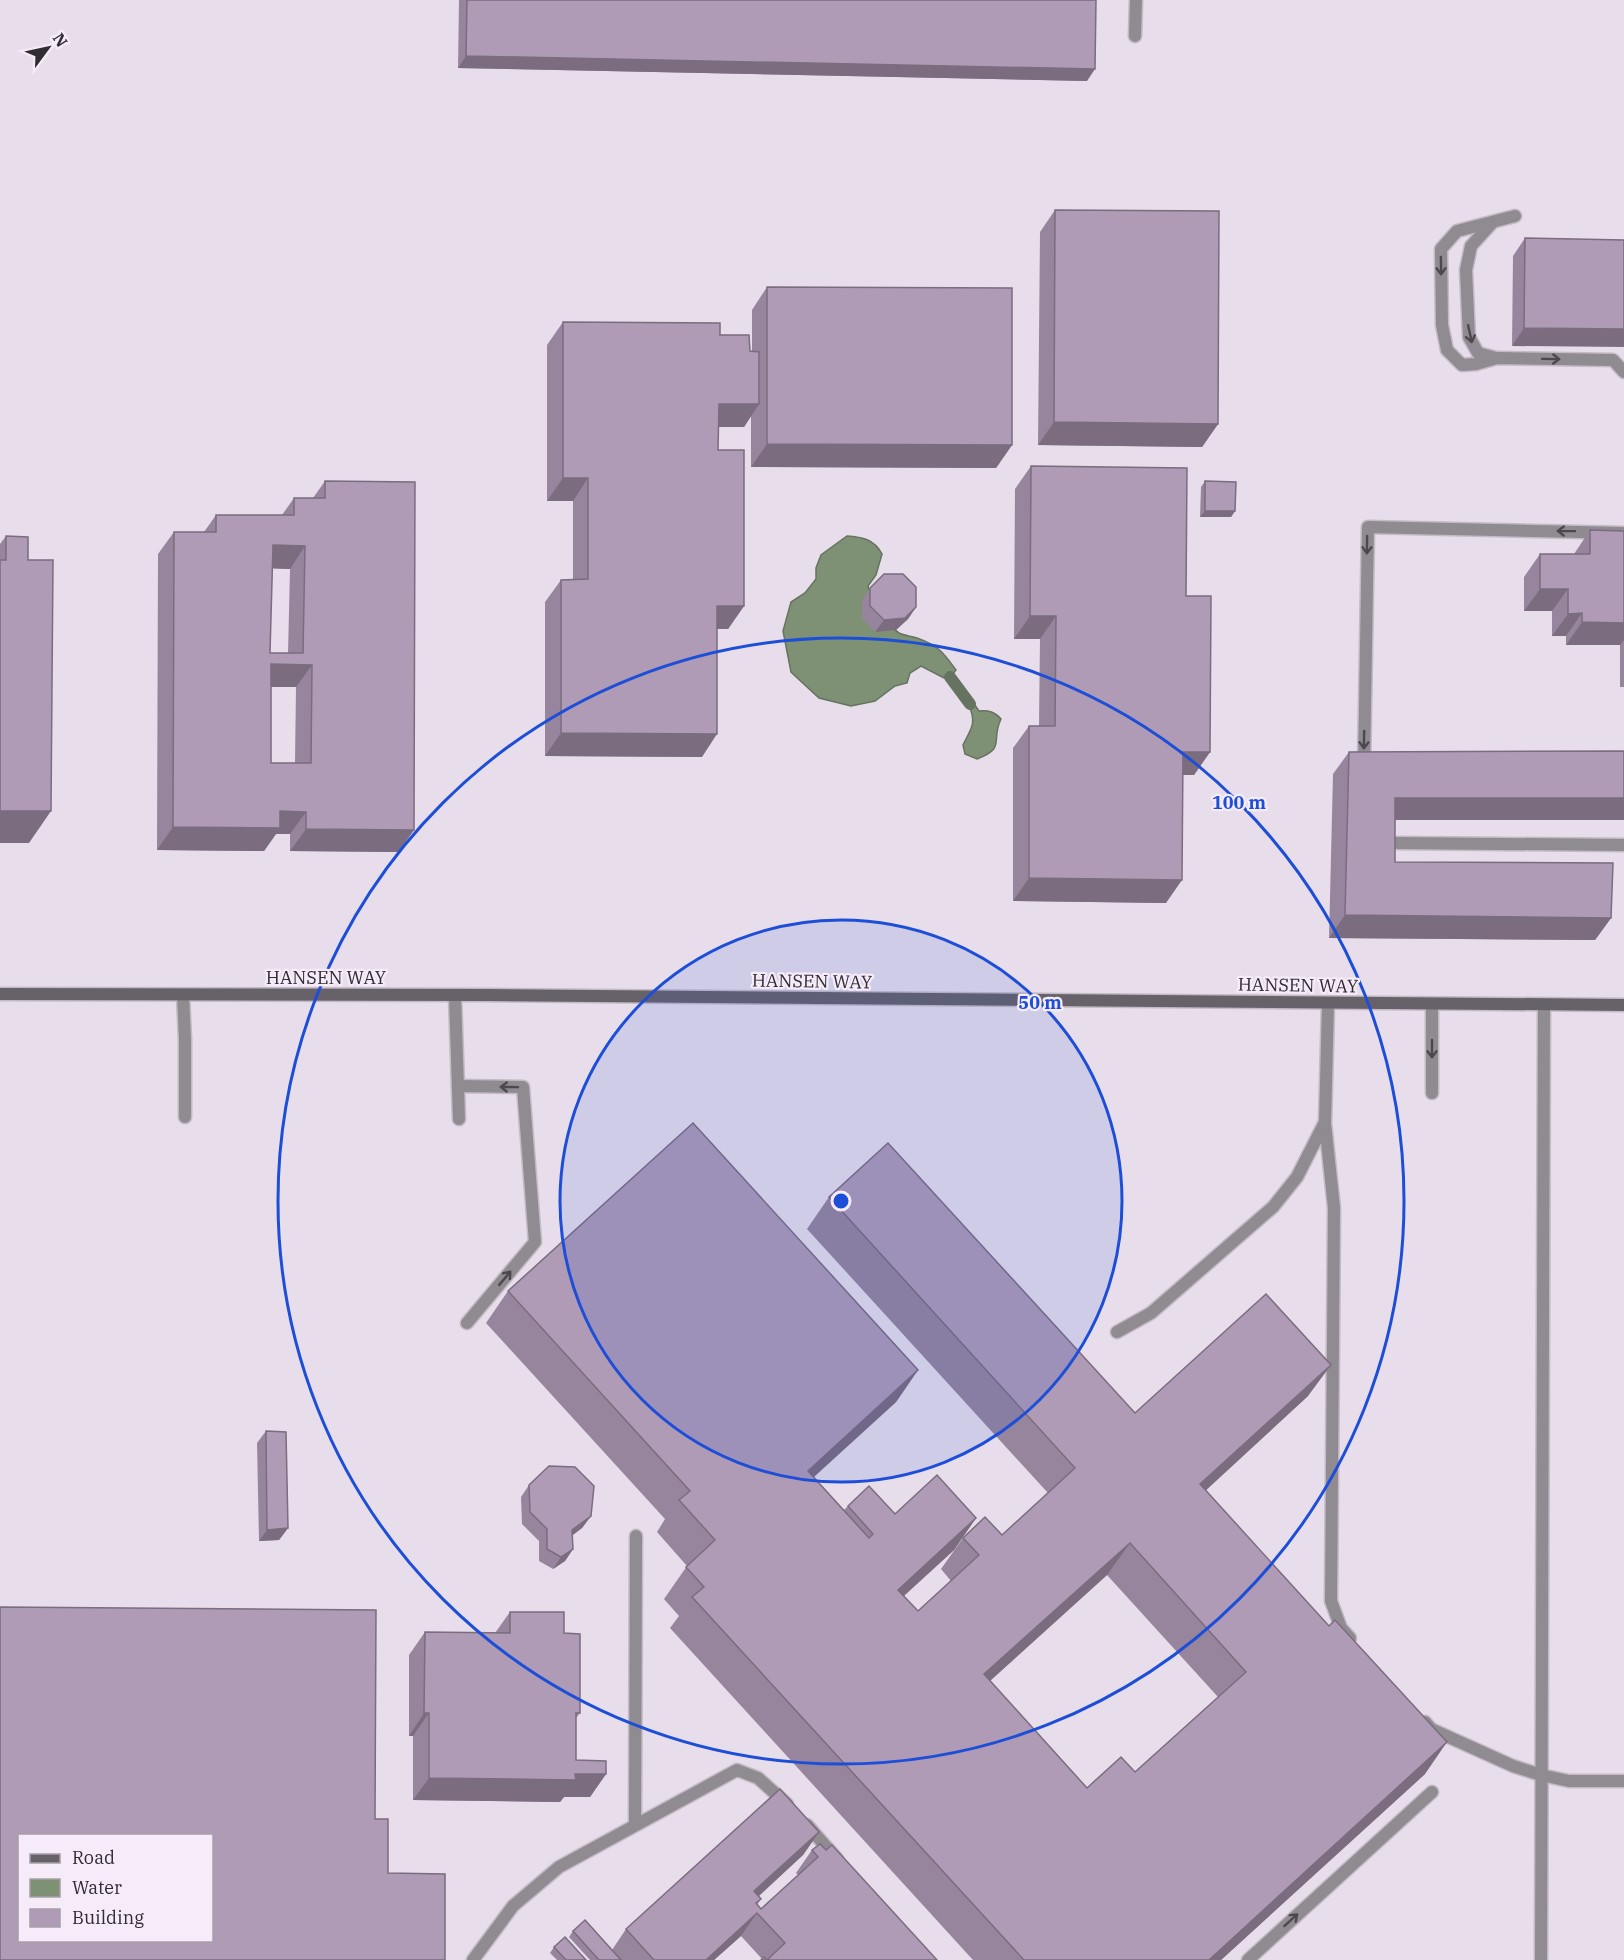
<svg xmlns="http://www.w3.org/2000/svg" width="1624" height="1960" font-family="'IBM Plex Serif',serif">
	<style>
		.water { fill: #7e9175; stroke: #677361; stroke-width: 1.5 }
		.lines { fill: none; stroke-linecap: round; stroke-linejoin: round }
		.stream { stroke: #677361; stroke-width: 12 }
		.lane-casing { stroke: #c3bac6; stroke-width: 15 }
		.secondary-casing { stroke: #c3bac6; stroke-width: 15 }
		.lane { stroke: #8f8b90; stroke-width: 12 }
		.secondary { stroke: #676169; stroke-width: 12 }
		.wall { fill: #97859d; fill-rule: evenodd }
		.shaded-wall { fill: #7b6c7f }
		.building { fill: #b09bb6; stroke: #7b6c7f; stroke-width: 1.5; fill-rule: evenodd }
		.oneway { stroke: #4c484e }
		.ring { fill: none; stroke: #1d4ed8; stroke-width: 3 }
		.labels { text-anchor: middle; dominant-baseline: central; stroke-width: 4.5; stroke-linejoin: round; paint-order: stroke }
		.street-label { font-size: 18px; fill: #302c31; stroke: #f6ebf9 }
		.centre { fill: #1d4ed8; stroke: #f6ebf9; stroke-width: 3 }
		.ring-label { font-size: 18px; text-anchor: middle; font-weight: bold; fill: #1d4ed8; stroke: #f6ebf9; stroke-width: 4.5; stroke-linejoin: round; paint-order: stroke }
	</style>
	<rect width="100%" height="100%" fill="#e8deeb"/>
	<!-- water -->
	<g class="water">
		<path d="M847 536C862 537 874 539 882 554L876 575 868 586C872 599 888 626 899 633 904 636 912 636 917 638 939 646 943 652 956 670L948 680 921 666 910 673 907 683 895 686 875 701 851 706 819 698 791 672 783 631 791 602 805 593 816 579V568L821 555Z"/>
		<path d="M972 701 979 711C989 710 995 712 1001 719 990 742 1007 747 977 759L965 754 963 745C971 729 977 723 969 706Z"/>
	</g>
	<g class="lines">
		<!-- stream -->
		<polyline class="stream" points="950,677 970,704"/>
		<!-- lane casing -->
		<g class="lane-casing">
			<g id="lane">
				<polyline points="1135,36 1136,0"/>
				<polyline points="1515,216 1457,231 1441,249 1442,325 1447,350 1462,365 1476,364 1497,358 1613,360 1624,372"/>
				<polyline points="1492,223 1471,246 1466,270 1469,337 1478,353 1496,358"/>
				<polyline points="1364,767 1368,527 1624,533"/>
				<polyline points="1397,843 1624,845"/>
				<polyline points="183,995 185,1039 185,1117"/>
				<polyline points="455,996 459,1119"/>
				<polyline points="1328,1004 1325,1123 1334,1208 1331,1601 1341,1628 1350,1638"/>
				<polyline points="1432,1005 1432,1093"/>
				<polyline points="458,1086 523,1087 535,1242 467,1323"/>
				<polyline points="1117,1332 1151,1313 1273,1207 1297,1177 1324,1124"/>
				<polyline points="1425,1722 1431,1729 1513,1766 1541,1775 1569,1781 1624,1781"/>
				<polyline points="635,1825 636,1536"/>
				<polyline points="807,1825 837,1859"/>
				<polyline points="473,1960 513,1906 559,1867 737,1770 758,1778 787,1804"/>
				<polyline points="1248,1960 1432,1792"/>
				<polyline points="1541,1960 1544,1005"/>
			</g>
		</g>
		<!-- secondary casing -->
		<g class="secondary-casing">
			<polyline id="secondary" points="0,994 487,995 1624,1005"/>
		</g>
		<!-- lane -->
		<use href="#lane" class="lane"/>
		<!-- secondary -->
		<use href="#secondary" class="secondary"/>
	</g>
	<!-- wall -->
	<g class="wall">
		<polygon points="459,0 1096,0 1087,81 458,68"/>
		<polygon points="1055,210 1218,424 1202,447 1038,445 1040,232"/>
		<polygon points="1525,238 1624,240 1512,346 1513,256"/>
		<polygon points="767,287 1012,445 996,468 751,467 751,416 744,427 719,427 718,450 744,606 728,629 717,629 702,757 545,756 545,602 561,580 573,579 573,501 547,501 547,345 563,322 720,335 750,351 752,351 752,310"/>
		<polygon points="1031,466 1186,596 1210,752 1194,775 1183,775 1166,903 1013,901 1013,748 1029,726 1039,726 1040,639 1014,639 1015,489"/>
		<path d="M325 481 414 830 398 852 290 851V834H276L264 851 157 850 158 554 174 532H204L216 515H282L294 498H313ZM272 568 290 569 288 653H270ZM271 687H296L295 763H271Z"/>
		<polygon points="1205,481 1235,511 1231,517 1200,517 1201,487"/>
		<polygon points="1590,530 1624,531 1624,687 1620,687 1620,645 1566,645 1566,636 1552,636 1552,611 1524,611 1524,577 1540,554 1574,554"/>
		<polygon points="6,536 29,843 0,843 0,544"/>
		<polygon points="870,588 916,607 908,619 896,630 875,632 862,618 862,600"/>
		<polygon points="1349,752 1395,820 1395,862 1611,918 1595,940 1329,938 1333,774"/>
		<path d="M829 1197 1135 1413 1308 1396 1206 1490 1425 1774 1221 1960H973L670 1628 679 1616 664 1599 687 1566 657 1532 665 1519 486 1323 508 1291 918 1370 896 1402 814 1477 844 1510 848 1506 895 1514 976 1518 954 1550 904 1596 918 1611 951 1581 941 1569 963 1538 1002 1535 1048 1493 807 1229ZM1107 1575 1218 1697 1135 1772 1087 1788 990 1681Z"/>
		<polygon points="266,1431 288,1528 279,1540 259,1541 257,1443"/>
		<polygon points="529,1485 591,1516 582,1528 572,1535 573,1549 565,1561 553,1569 539,1561 539,1541 522,1524 521,1497"/>
		<polygon points="510,1612 564,1633 580,1713 576,1718 576,1760 606,1774 590,1797 564,1797 560,1802 413,1800 413,1736 409,1736 409,1655 425,1632 495,1633"/>
		<polygon points="819,1832 803,1855 759,1896 761,1899 757,1905 761,1909 798,1875 796,1873 812,1850 826,1850 937,1960 761,1960 762,1959 741,1936 714,1960 590,1960 569,1937 573,1931 612,1950 626,1929"/>
		<polygon points="554,1947 586,1960 557,1960 550,1953"/>
	</g>
	<!-- shaded-wall -->
	<g class="shaded-wall">
		<polygon points="466,56 1095,69 1087,81 458,68"/>
		<polygon points="1524,328 1624,329 1624,347 1512,346"/>
		<polygon points="719,404 759,404 744,427 703,427"/>
		<polygon points="1054,422 1218,424 1202,447 1038,445"/>
		<polygon points="767,444 1012,445 996,468 751,467"/>
		<polygon points="563,478 588,478 573,501 547,501"/>
		<polygon points="1205,511 1235,511 1231,517 1200,517"/>
		<polygon points="273,545 305,546 290,569 257,568"/>
		<polygon points="1540,589 1568,589 1552,611 1524,611"/>
		<polygon points="717,606 744,606 728,629 702,628"/>
		<polygon points="916,607 908,619 896,630 875,632 884,620"/>
		<polygon points="1582,613 1566,636 1552,636 1568,614"/>
		<polygon points="1030,616 1056,616 1040,639 1014,639"/>
		<polygon points="1582,622 1624,623 1624,640 1620,645 1566,645"/>
		<polygon points="271,664 312,665 296,687 255,687"/>
		<polygon points="561,733 717,734 702,757 545,756"/>
		<polygon points="1183,752 1210,752 1194,775 1167,775"/>
		<polygon points="1395,798 1624,798 1624,820 1379,820"/>
		<polygon points="0,811 51,811 29,843 0,843"/>
		<polygon points="280,811 306,812 290,834 276,834 264,851 157,850 173,827"/>
		<polygon points="306,829 414,830 398,852 290,851"/>
		<polygon points="1029,878 1182,880 1166,903 1013,901"/>
		<polygon points="1345,915 1611,918 1595,940 1329,938"/>
		<polygon points="1331,1365 1308,1396 1178,1516 1200,1484"/>
		<polygon points="918,1370 896,1402 786,1502 808,1471"/>
		<polygon points="591,1516 582,1528 564,1542 572,1530"/>
		<polygon points="976,1518 954,1550 876,1621 898,1590"/>
		<polygon points="288,1528 279,1540 259,1541 267,1530"/>
		<polygon points="1130,1543 1107,1575 962,1706 984,1674"/>
		<polygon points="573,1549 565,1561 553,1569 561,1557"/>
		<polygon points="424,1713 429,1713 413,1736 409,1736"/>
		<polygon points="1447,1742 1425,1774 1221,1960 1209,1960"/>
		<polygon points="575,1774 606,1774 590,1797 564,1797 560,1802 413,1800 429,1778"/>
		<polygon points="819,1832 803,1855 739,1914 754,1891"/>
		<polygon points="757,1913 741,1936 714,1960 706,1960"/>
	</g>
	<!-- building -->
	<g class="building">
		<polygon points="467,0 1096,0 1095,69 466,56"/>
		<polygon points="1055,210 1219,211 1218,424 1054,422"/>
		<polygon points="1525,238 1624,240 1624,329 1524,328"/>
		<polygon points="767,287 1012,288 1012,445 767,444"/>
		<polygon points="563,322 720,323 720,335 749,335 750,351 759,352 759,404 719,404 718,450 744,450 744,606 717,606 717,734 561,733 561,580 588,579 588,478 563,478"/>
		<polygon points="1031,466 1187,468 1186,596 1211,596 1210,752 1183,752 1182,880 1029,878 1029,726 1055,726 1056,616 1030,616"/>
		<path d="M325 481 415 482 414 830 306 829V812L280 811V828L173 827 174 532H216V515H294V498H325ZM273 545 305 546 303 653H270ZM271 664 312 665 311 763H271Z"/>
		<polygon points="1205,481 1236,482 1235,511 1205,511"/>
		<polygon points="1590,530 1624,531 1624,623 1582,622 1582,613 1568,614 1568,589 1540,589 1540,554 1590,554"/>
		<polygon points="6,536 28,537 28,560 53,560 51,811 0,811 0,560 6,560"/>
		<polygon points="884,574 903,574 916,587 916,607 905,618 884,620 870,606 870,588"/>
		<polygon points="1624,751 1624,798 1395,798 1395,862 1613,863 1611,918 1345,915 1349,752"/>
		<path d="M693 1123 918 1370 808 1471 869 1538 873 1534 848 1506 869 1486 895 1514 937 1475 976 1518 898 1590 918 1611 979 1555 963 1538 985 1517 1002 1535 1075 1468 829 1197 888 1143 1135 1413 1266 1294 1331 1365 1200 1484 1329 1626 1335 1620 1447 1742 1209 1960H1024L692 1597 704 1587 686 1567 715 1540 679 1500 690 1491 508 1291ZM1130 1543 1246 1672 1135 1772 1121 1757 1087 1788 984 1674Z"/>
		<polygon points="266,1431 286,1432 288,1528 267,1530"/>
		<polygon points="549,1466 575,1467 594,1486 591,1516 572,1530 573,1549 561,1557 547,1549 547,1529 530,1512 529,1485"/>
		<path d="M0 1607 376 1610 375 1819H388V1873L445 1874V1960H0ZM20 1836H212V1941H20Z"/>
		<polygon points="510,1612 564,1612 564,1633 580,1634 580,1713 576,1713 576,1760 606,1761 606,1774 575,1774 576,1780 429,1778 429,1713 424,1713 425,1632 510,1633"/>
		<polygon points="780,1789 819,1832 754,1891 761,1899 756,1903 761,1909 818,1857 812,1850 820,1844 826,1850 832,1845 937,1960 761,1960 764,1957 767,1960 785,1943 757,1913 706,1960 654,1960 626,1929"/>
		<polygon points="585,1920 621,1960 599,1960 573,1931"/>
		<polygon points="565,1937 586,1960 566,1960 554,1947"/>
	</g>
	<!-- one-way arrows -->
	<defs><path id="oneway-shaft" d="M-6 0H5M1.5-3L5.5 0L1.5 3" fill="none" stroke-width="1.6" stroke-linecap="round" stroke-linejoin="round" transform="scale(1.5)"/></defs>
	<g class="oneway">
		<use href="#oneway-shaft" transform="translate(1441 266) rotate(89)"/>
		<use href="#oneway-shaft" transform="translate(1470 334) rotate(78)"/>
		<use href="#oneway-shaft" transform="translate(1551 359) rotate(1)"/>
		<use href="#oneway-shaft" transform="translate(1566 531) rotate(-179)"/>
		<use href="#oneway-shaft" transform="translate(1367 545) rotate(91)"/>
		<use href="#oneway-shaft" transform="translate(1364 740) rotate(91)"/>
		<use href="#oneway-shaft" transform="translate(1432 1049) rotate(90)"/>
		<use href="#oneway-shaft" transform="translate(509 1087) rotate(-179)"/>
		<use href="#oneway-shaft" transform="translate(505 1278) rotate(-50)"/>
		<use href="#oneway-shaft" transform="translate(1291 1920) rotate(-42)"/>
	</g>
	<!-- distance rings -->
	<circle cx="841" cy="1201" r="281" fill="#1d4ed8" fill-opacity=".12"/>
	<g class="ring">
		<circle cx="841" cy="1201" r="281"/>
		<circle cx="841" cy="1201" r="563"/>
	</g>
	<g class="labels">
		<!-- street labels -->
		<g class="street-label">
			<text x="326" y="977">HANSEN WAY</text>
			<text transform="translate(812 981) rotate(1)">HANSEN WAY</text>
			<text transform="translate(1298 985) rotate(1)">HANSEN WAY</text>
		</g>
	</g>
	<circle cx="841" cy="1201" r="9" class="centre"/>
	<g class="ring-label">
		<text x="1239" y="809">100 m</text>
		<text x="1040" y="1009">50 m</text>
	</g>
	<!-- legend -->
	<rect x="18" y="1834" width="195" height="108" fill="#f6ebf9" stroke="#a79fa9" stroke-width="1.5"/>
	<rect x="30" y="1854" width="30" height="9" fill="#676169" stroke="#a79fa9" stroke-width="1.5"/>
	<text x="72" y="1864" font-size="18" fill="#302c31">Road</text>
	<rect x="30" y="1879" width="30" height="18" fill="#7e9175" stroke="#a79fa9" stroke-width="1.5"/>
	<text x="72" y="1894" font-size="18" fill="#302c31">Water</text>
	<rect x="30" y="1909" width="30" height="18" fill="#b09bb6" stroke="#a79fa9" stroke-width="1.5"/>
	<text x="72" y="1924" font-size="18" fill="#302c31">Building</text>
	<!-- north arrow -->
	<g transform="translate(48 48) rotate(57)" stroke="#f6ebf9" stroke-width="4.5" paint-order="stroke">
	<path d="M0-4.5L10 22L0 15L-10 22Z" fill="#302c31"/>
	<text y="-9" font-size="16" font-weight="bold" text-anchor="middle" fill="#302c31">N</text>
	</g>
</svg>
